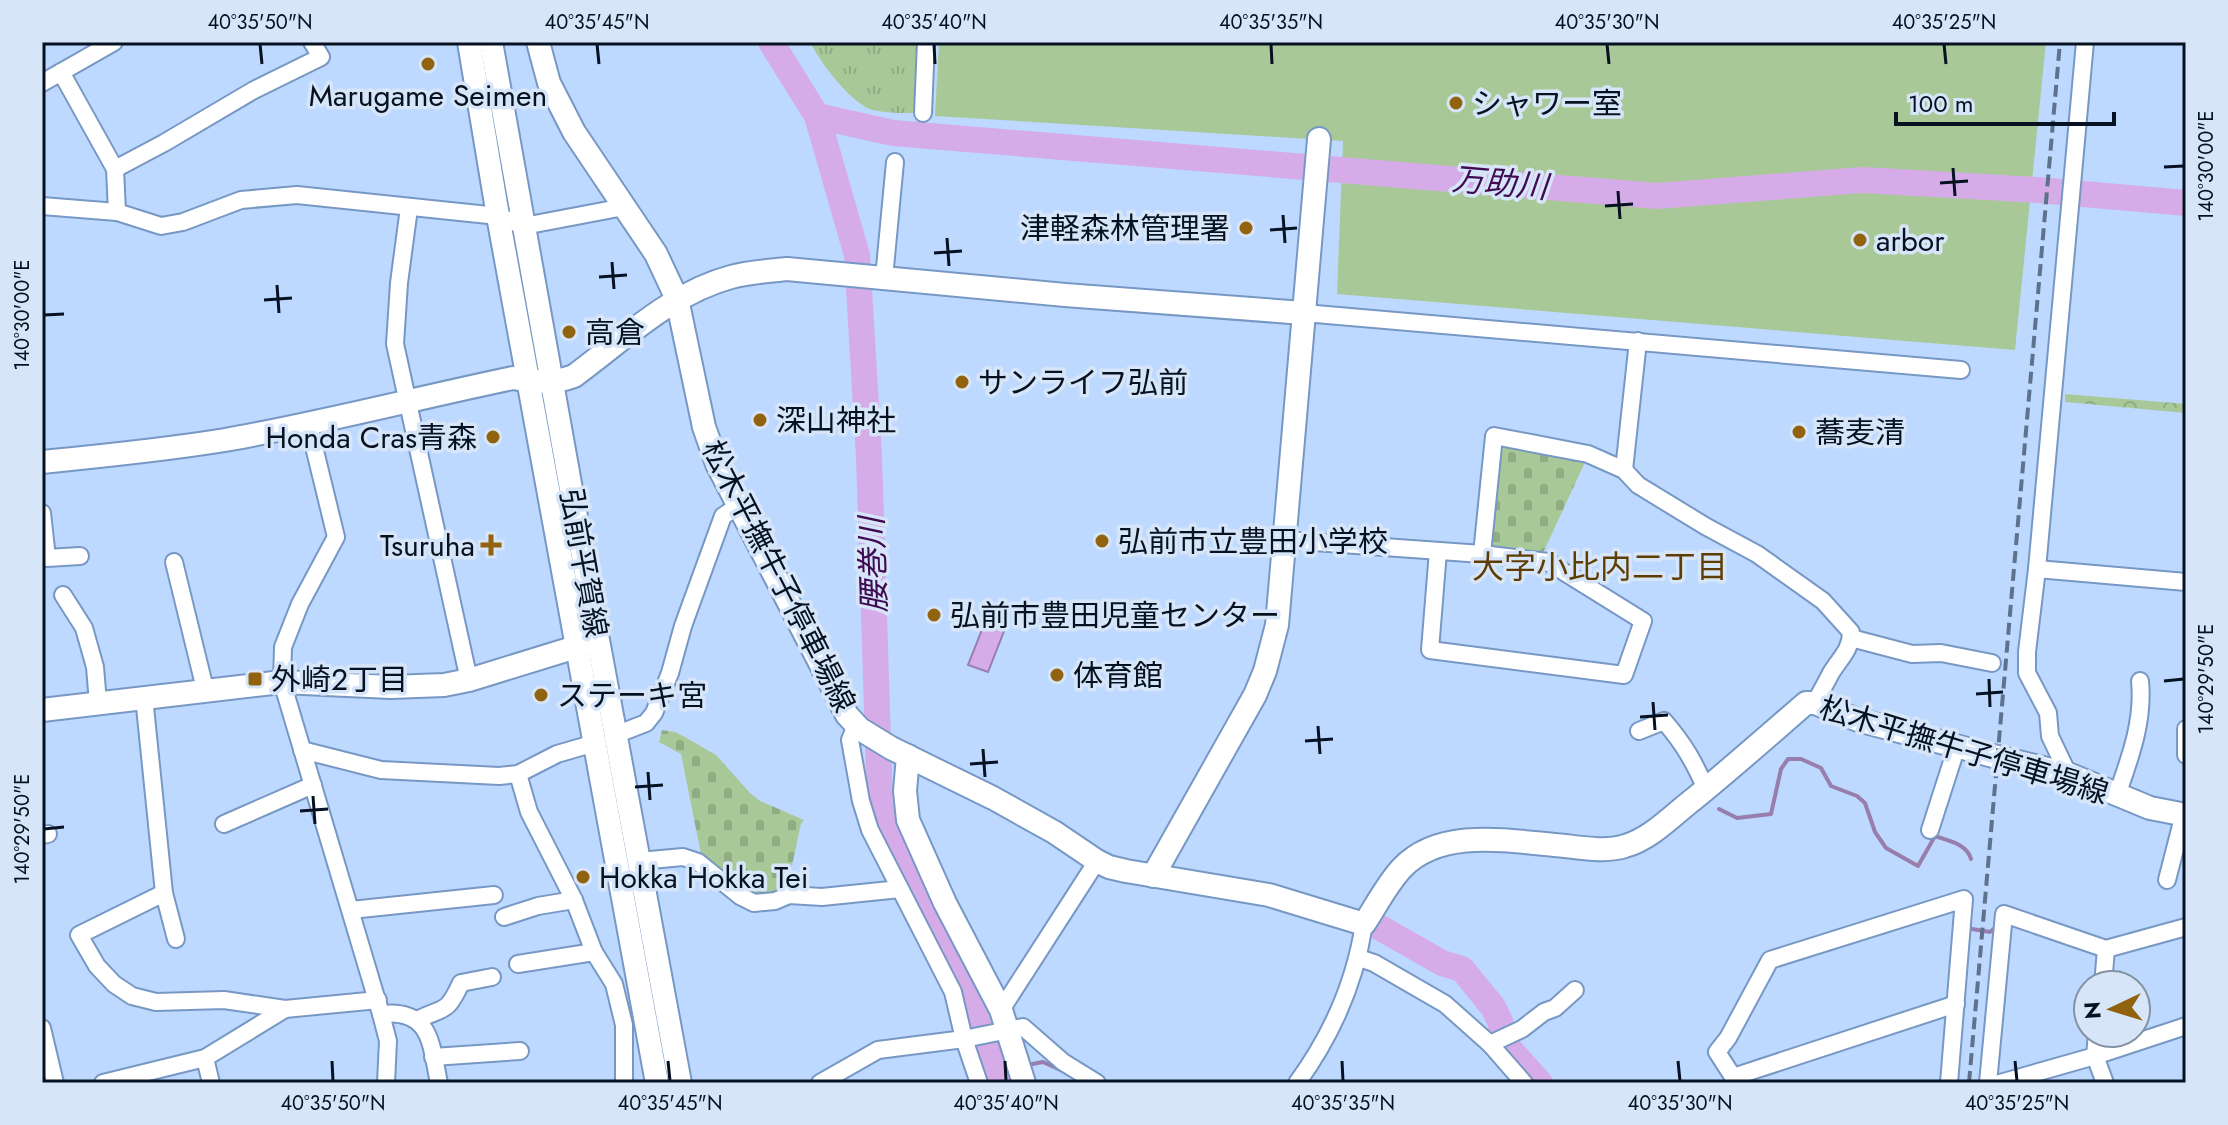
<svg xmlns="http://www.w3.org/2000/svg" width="2228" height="1125" font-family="Jost,'Noto Sans JP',sans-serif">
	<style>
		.grass { fill: url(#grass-tufts) }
		.forest { fill: url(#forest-crowns) }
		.cemetery { fill: url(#cemetery-stones) }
		.green { fill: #a8c997 }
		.water { fill: #d5ace8; stroke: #977eac; stroke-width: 2 }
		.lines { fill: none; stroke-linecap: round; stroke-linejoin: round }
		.stream { stroke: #977eac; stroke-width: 4 }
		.river { stroke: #d5ace8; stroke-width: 26 }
		.street-casing { stroke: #7798c4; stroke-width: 20 }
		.secondary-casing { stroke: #7798c4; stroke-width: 26 }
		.street { stroke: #fff; stroke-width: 16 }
		.secondary { stroke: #fff; stroke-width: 22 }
		.rail { stroke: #5e728c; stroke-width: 4; stroke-dasharray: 12 6; stroke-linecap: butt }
		.ticks { fill: none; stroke: #061221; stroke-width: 3 }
		.poi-dot { fill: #91630f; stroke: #d7e5f8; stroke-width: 3 }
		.labels { text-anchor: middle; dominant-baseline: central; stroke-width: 7; stroke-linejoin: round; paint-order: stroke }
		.poi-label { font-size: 30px; fill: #061221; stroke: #d7e5f8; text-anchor: start }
		.street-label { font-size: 30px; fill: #061221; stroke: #d7e5f8 }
		.water-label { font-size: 32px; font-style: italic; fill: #400a52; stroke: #d7e5f8 }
		.neighbourhood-label { font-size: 32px; fill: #5d3d03; stroke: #d7e5f8 }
		.neatline { fill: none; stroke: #061221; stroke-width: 3 }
		.ticks-label { font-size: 20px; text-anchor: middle; fill: #061221 }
	</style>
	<defs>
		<pattern id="grass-tufts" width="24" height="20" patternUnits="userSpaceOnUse" patternTransform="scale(2)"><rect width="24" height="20" fill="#a8c997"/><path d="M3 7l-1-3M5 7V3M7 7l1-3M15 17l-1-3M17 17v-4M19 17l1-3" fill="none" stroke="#8fac82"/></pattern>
		<pattern id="forest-crowns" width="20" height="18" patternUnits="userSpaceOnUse" patternTransform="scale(2)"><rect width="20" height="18" fill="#a8c997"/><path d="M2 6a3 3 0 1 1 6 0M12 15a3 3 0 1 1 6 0" fill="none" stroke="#8fac82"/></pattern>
		<pattern id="cemetery-stones" width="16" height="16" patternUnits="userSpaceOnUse" patternTransform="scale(2)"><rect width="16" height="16" fill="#a8c997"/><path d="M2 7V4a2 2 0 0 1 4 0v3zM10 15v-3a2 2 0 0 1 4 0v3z" fill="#8fac82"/></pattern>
	</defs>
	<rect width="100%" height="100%" fill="#bdd9ff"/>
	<!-- grass -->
	<path class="grass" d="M810 42H926L923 113C907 113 889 114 873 110 852 105 820 62 810 42Z"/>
	<!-- forest -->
	<polygon class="forest" points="2065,394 2186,404 2186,413 2065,402"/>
	<!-- cemetery -->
	<g class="cemetery">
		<polygon points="1497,441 1586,460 1543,553 1487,549"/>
		<polygon points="662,730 675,732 685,737 716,755 750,793 760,801 804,820 801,824 787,888 762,899 741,891 702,859 681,754 659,742"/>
	</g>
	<!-- green -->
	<polygon class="green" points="939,42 2046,42 2015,350 1337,294 1343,141 935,116"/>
	<!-- water -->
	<polygon class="water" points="989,612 1008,621 988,672 968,665"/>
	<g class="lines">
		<!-- stream -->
		<g class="stream">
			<path d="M1719 809 1737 818 1771 814 1781 769 1788 759H1801L1821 768 1831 786 1857 796 1865 803 1875 832 1886 848 1918 866 1935 836C1949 841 1967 844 1971 859"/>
			<polyline points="1972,929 1990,932 1996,927"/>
			<polyline points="1027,1065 1043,1062 1067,1073"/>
			<polyline points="995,1072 1010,1069"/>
		</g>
		<!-- river -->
		<g class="river">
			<polyline points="771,42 817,116 857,255 869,457 880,805 893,842 907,872 938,926 963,979 998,1083"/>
			<polyline points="817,116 893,133 1657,196 1862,180 2038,190 2186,203"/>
			<polyline points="1377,926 1442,963 1462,969 1493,1007 1500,1021 1504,1043 1540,1083"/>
		</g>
		<!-- street casing -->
		<g class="street-casing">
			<g id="street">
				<polyline points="61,72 115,169 117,212"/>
				<polyline points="42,83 114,42"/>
				<polyline points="923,113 926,42"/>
				<polyline points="115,169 164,143 254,90 321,57 312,42"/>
				<polyline points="42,206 117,212 161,226 183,222 241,200 297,195 498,216 524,226 624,207"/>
				<polyline points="409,208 399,283 395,344 469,680"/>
				<polyline points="884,278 895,162"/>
				<polyline points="1304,313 1961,370"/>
				<polyline points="308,422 336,537 300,604 283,647 282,682 381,1014 388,1041 386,1083"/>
				<polyline points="1624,470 1638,341"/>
				<polyline points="42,513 47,558 80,556"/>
				<path d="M1286 540 1482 554 1494 436 1588 454 1624 470 1638 485 1705 526 1757 554 1823 601 1851 632C1851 650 1840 658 1831 673 1826 683 1820 693 1815 703"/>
				<polyline points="1438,551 1430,650 1624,675 1643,621 1548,562 1482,554"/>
				<polyline points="174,562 205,689"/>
				<polyline points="2037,569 2186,582"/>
				<polyline points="63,595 84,628 95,667 98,703"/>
				<polyline points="1851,638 1912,654 1941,653 1992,663"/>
				<polyline points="144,697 164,893 79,935 97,966 114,984 132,996 156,1002 224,1000 285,1009 378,1000"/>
				<polyline points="856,725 850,740 861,801 870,830 953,992 964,1039 979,1083"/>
				<polyline points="2186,729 2186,755"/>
				<path d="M1639 731 1664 721C1684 744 1694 762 1706 789"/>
				<polyline points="615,735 646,723 654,713 670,673 683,626 723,516 738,506"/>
				<polyline points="302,750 381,770 499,776 518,774 557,754 595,743"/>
				<polyline points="518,774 529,812 574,900 594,952 614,984 624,1025 624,1083"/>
				<polyline points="2068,774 2050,736 2048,713 2027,673 2027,652 2037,569 2085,42"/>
				<path d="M2117 795C2130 758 2144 721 2140 681"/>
				<polyline points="224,824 313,785"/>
				<polyline points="1930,830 1957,746"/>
				<polyline points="42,835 48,834"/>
				<polyline points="639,861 683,857 698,862 740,896 754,903 775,901 789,895 822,897 900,889"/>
				<polyline points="2167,880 2184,814"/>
				<polyline points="164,893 176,939"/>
				<polyline points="351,910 494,895"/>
				<polyline points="504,917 538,906 574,900"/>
				<polyline points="1359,958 1374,963 1445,1004 1490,1044 1524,1083"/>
				<polyline points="518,964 594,952"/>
				<polyline points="2103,985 2106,949"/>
				<polyline points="1001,1010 1097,861"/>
				<path d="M381 1014C432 1008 431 1046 439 1083"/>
				<path d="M417 1020C445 1006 446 1015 461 983L492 977"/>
				<polyline points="42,1028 55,1083"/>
				<polyline points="2097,1033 2095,1056 2105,1083"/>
				<polyline points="1490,1044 1522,1029 1544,1012 1555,1008 1575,990"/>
				<polyline points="433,1057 520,1051"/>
				<polyline points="205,1058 211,1083"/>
				<polyline points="1733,1077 1956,1004"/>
				<polyline points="103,1083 205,1058 285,1009"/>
				<polyline points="820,1083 878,1050 964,1039 1023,1027 1063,1062 1097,1083"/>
				<path d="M1297 1083C1332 1035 1355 983 1364 924"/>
				<polyline points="1737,1083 1717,1052 1728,1038 1770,960 1964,899 1949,1083"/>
				<polyline points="1988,1083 2004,914 2106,949 2186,927"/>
				<polyline points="2000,1083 2095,1056 2186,1026"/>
			</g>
		</g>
		<!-- secondary casing -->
		<g class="secondary-casing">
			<g id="secondary">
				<polyline points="469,42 498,216 657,1083"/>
				<polyline points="491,42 598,640 680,1083"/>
				<path d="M538 42 549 83 574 132 656 254 677 299 704 427 717 464 847 715 860 729 891 748 993 798 1054 832 1097 861 1109 867 1126 871 1269 895 1364 924C1376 906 1387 884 1402 868 1442 826 1513 842 1565 846 1583 848 1607 852 1625 846 1651 839 1674 814 1695 798 1733 767 1769 735 1806 703H1815L1858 720 1997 757 2068 774 2150 808 2186 815"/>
				<path d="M42 462C103 456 164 450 225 440 322 423 417 398 513 378 534 382 553 384 574 376 623 340 671 293 731 277 749 272 769 271 787 269L1065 295 1304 313"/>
				<polyline points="42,710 282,682 391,687 444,685 469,680 589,643"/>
				<polyline points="908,756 905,791 908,820 945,903 1001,1010 1024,1083"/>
				<polyline points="1153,876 1255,695 1265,671 1277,625 1319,139"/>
			</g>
		</g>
		<!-- street -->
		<use href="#street" class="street"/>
		<!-- secondary -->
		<use href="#secondary" class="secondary"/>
		<!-- rail -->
		<polyline class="rail" points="1969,1083 2060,42"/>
	</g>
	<!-- ticks -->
	<path class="ticks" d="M260 44 262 64M597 44 599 64M934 44 935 64M1271 44 1272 64M1607 44 1609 64M1944 44 1946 64M2164 167 2184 166M1953 168 1955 196M1940 183 1968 181M1618 191 1620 219M1605 206 1633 204M1283 215 1285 243M1270 230 1297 228M947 238 949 266M934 253 962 251M612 262 614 289M599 277 627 275M277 285 279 313M264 300 292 298M44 315 64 314M1989 679 1990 707M2164 681 2184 679M1976 694 2003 692M1653 702 1655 730M1640 717 1668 715M1318 726 1320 754M1305 741 1333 739M983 749 985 777M970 764 998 762M648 772 650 800M635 787 663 785M313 796 315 824M300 811 328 809M44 829 64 827M332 1061 333 1081M668 1061 670 1081M1005 1061 1006 1081M1342 1061 1343 1081M1678 1061 1680 1081M2015 1061 2017 1081"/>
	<!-- markers -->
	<g class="poi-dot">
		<circle cx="428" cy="64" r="8"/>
		<circle cx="1456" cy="103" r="8"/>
		<circle cx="1246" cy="228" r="8"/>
		<circle cx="1860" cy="240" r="8"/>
		<circle cx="569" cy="332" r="8"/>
		<circle cx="962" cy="382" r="8"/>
		<circle cx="760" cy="420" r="8"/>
		<circle cx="1799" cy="432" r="8"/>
		<circle cx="493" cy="437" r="8"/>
		<circle cx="1102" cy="541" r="8"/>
		<path d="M487 533h8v8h8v8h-8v8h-8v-8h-8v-8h8z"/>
		<circle cx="934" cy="615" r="8"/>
		<circle cx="1057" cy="675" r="8"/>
		<rect x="247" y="671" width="16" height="16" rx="4"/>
		<circle cx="541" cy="695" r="8"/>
		<circle cx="583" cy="877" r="8"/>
	</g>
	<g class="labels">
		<!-- poi labels -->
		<g class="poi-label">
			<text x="428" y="95" text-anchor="middle">Marugame Seimen</text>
			<text x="1472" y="103">シャワー室</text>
			<text x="1230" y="228" text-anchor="end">津軽森林管理署</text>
			<text x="1876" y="240">arbor</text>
			<text x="585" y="332">高倉</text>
			<text x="978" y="382">サンライフ弘前</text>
			<text x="776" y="420">深山神社</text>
			<text x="1815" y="432">蕎麦清</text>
			<text x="477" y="437" text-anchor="end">Honda Cras青森</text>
			<text x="1118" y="541">弘前市立豊田小学校</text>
			<text x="475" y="545" text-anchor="end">Tsuruha</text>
			<text x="950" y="615">弘前市豊田児童センター</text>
			<text x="1073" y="675">体育館</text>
			<text x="271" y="679">外崎2丁目</text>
			<text x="557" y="695">ステーキ宮</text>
			<text x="599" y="877">Hokka Hokka Tei</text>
		</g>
		<!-- street labels -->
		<g class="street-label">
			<text transform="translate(584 563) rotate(80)">弘前平賀線</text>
			<text transform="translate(779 576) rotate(63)">松木平撫牛子停車場線</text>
			<text transform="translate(1964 750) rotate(17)">松木平撫牛子停車場線</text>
		</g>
		<!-- water labels -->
		<g class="water-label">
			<text transform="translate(1500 183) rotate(5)">万助川</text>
			<text transform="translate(873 565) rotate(-92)">腰巻川</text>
		</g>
		<!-- neighbourhood labels -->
		<g class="neighbourhood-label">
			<text x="1600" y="567">大字小比内二丁目</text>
		</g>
	</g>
	<!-- border -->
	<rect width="2228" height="1125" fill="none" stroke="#d7e5f8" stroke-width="88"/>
	<!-- north arrow -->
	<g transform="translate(2112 1009) rotate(266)"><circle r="38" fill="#d7e5f8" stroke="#8391a2" stroke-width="2"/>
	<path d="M0-6L14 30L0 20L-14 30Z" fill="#91630f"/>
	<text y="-12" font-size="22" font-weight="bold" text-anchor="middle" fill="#061221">N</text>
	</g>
	<!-- scale -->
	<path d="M1896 112v12h218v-12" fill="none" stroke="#061221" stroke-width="4"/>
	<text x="1908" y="112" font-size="24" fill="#061221" stroke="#d7e5f8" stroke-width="6" paint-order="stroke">100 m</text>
	<rect x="44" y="44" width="2140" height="1037" class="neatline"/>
	<g class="ticks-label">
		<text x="260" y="29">40°35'50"N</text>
		<text x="597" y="29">40°35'45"N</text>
		<text x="934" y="29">40°35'40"N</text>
		<text x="1271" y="29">40°35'35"N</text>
		<text x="1607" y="29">40°35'30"N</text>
		<text x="1944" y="29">40°35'25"N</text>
		<text transform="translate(2206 166) rotate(-90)" y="7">140°30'00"E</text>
		<text transform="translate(22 315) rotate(-90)" y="7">140°30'00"E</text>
		<text transform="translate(2206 679) rotate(-90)" y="7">140°29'50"E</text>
		<text transform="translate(22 829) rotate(-90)" y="7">140°29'50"E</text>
		<text x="333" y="1110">40°35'50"N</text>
		<text x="670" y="1110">40°35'45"N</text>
		<text x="1006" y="1110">40°35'40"N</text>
		<text x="1343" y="1110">40°35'35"N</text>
		<text x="1680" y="1110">40°35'30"N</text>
		<text x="2017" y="1110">40°35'25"N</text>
	</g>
</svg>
